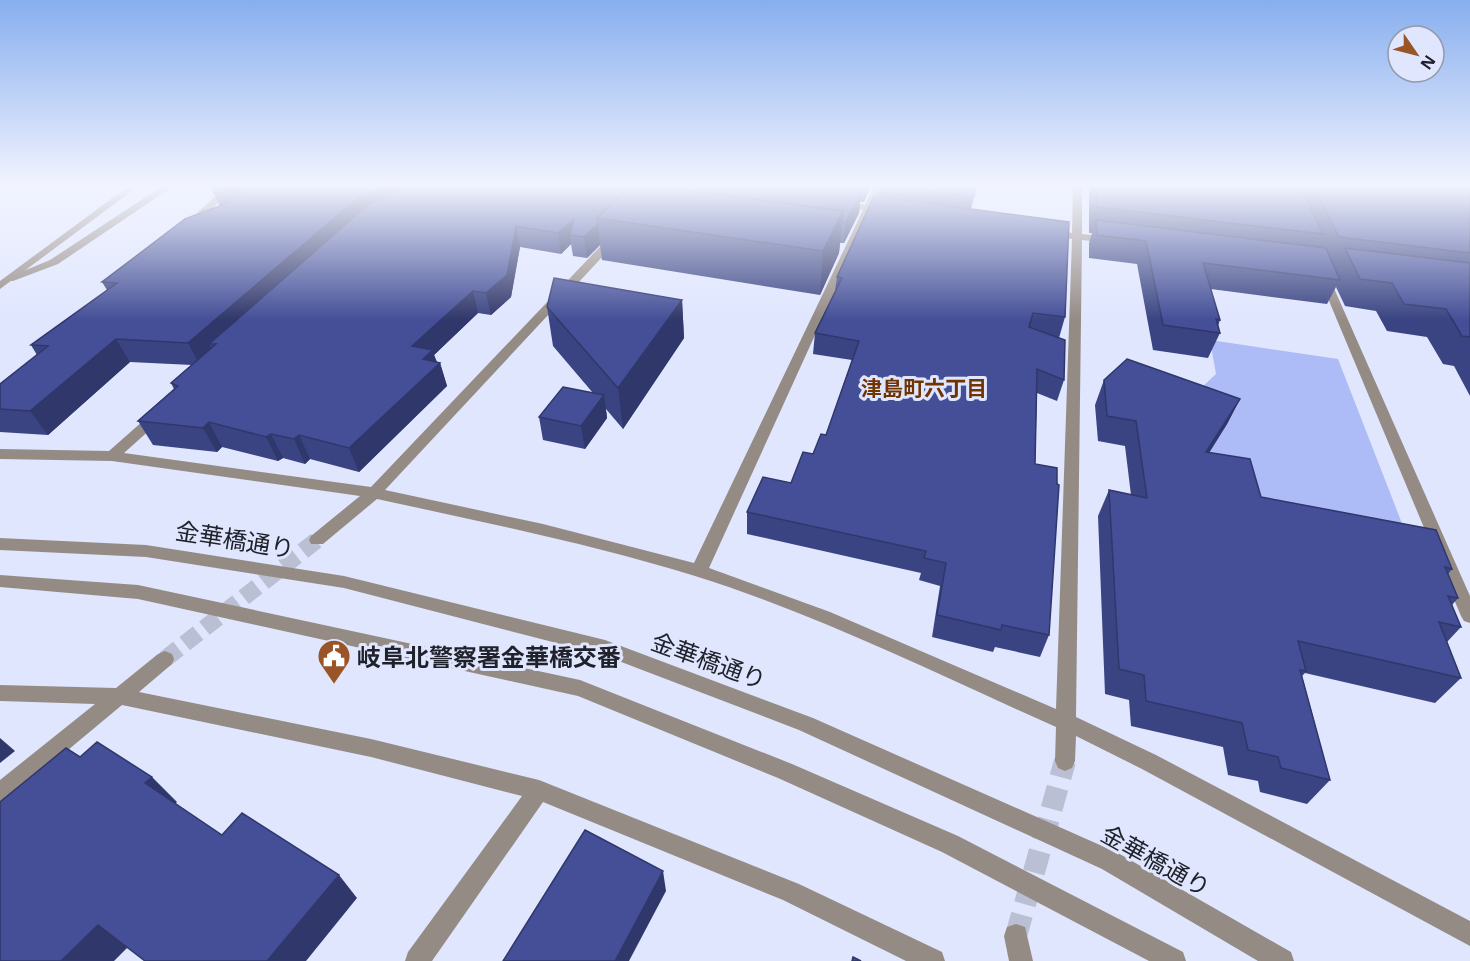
<svg xmlns="http://www.w3.org/2000/svg" width="1470" height="961" font-family="'Noto Sans','Noto Sans JP',sans-serif">
	<style>
		.green { fill: #adbbf6 }
		.lines { fill: none; stroke-linecap: round; stroke-linejoin: round }
		.minor-tunnel-far1 { stroke: #babfd4; stroke-width: 17; stroke-dasharray: 17 8; stroke-linecap: butt }
		.minor-tunnel { stroke: #babfd4; stroke-width: 22; stroke-dasharray: 22 11; stroke-linecap: butt }
		.minor { fill: #958b85; fill-rule: evenodd }
		.tertiary { fill: #958b85; fill-rule: evenodd }
		.wall { fill: #3a4482 }
		.shaded-wall { fill: #30376a }
		.building { fill: #444f97; stroke: #30376a; stroke-width: 1.5 }
		.labels { text-anchor: middle; dominant-baseline: central; stroke-width: 6; stroke-linejoin: round; paint-order: stroke }
		.neighbourhood-label { font-size: 21px; font-weight: bold; fill: #6f3402; stroke: #e0e6fe }
		.near-street-label { font-size: 24px; fill: #20222b; stroke: #e0e6fe }
		.near-poi-label { font-size: 24px; font-weight: bold; fill: #20222b; stroke: #e0e6fe; text-anchor: start }
	</style>
	<rect width="100%" height="100%" fill="#e0e6fe"/>
	<!-- green -->
	<polygon class="green" points="1210,340 1338,359 1410,544 1255,515 1153,433 1216,374"/>
	<g class="lines">
		<!-- minor-tunnel-far1 -->
		<polyline class="minor-tunnel-far1" points="165,659 317,540"/>
		<!-- minor-tunnel -->
		<polyline class="minor-tunnel" points="1016,936 1065,761"/>
		<!-- minor -->
		<g class="minor">
			<polygon points="164,185 175,185 58,264 13,281 5,281 4,279 50,260"/>
			<polygon points="228,185 238,185 192,227 186,227 186,223"/>
			<path d="M874 185H883L874 207 892 212 887 215 871 212 709 568 830 612 1056 709 1072 239 1050 236 1045 233 1050 230 1072 233 1073 185H1082V234L1110 237 1115 240 1110 243 1082 240 1076 717 1156 755 1470 921V946L1142 769 1076 736 1075 761 1072 768 1065 771 1058 768 1055 761 1056 727C939 675 817 614 695 576 591 544 483 522 377 499L323 544H311L309 540 311 536 360 496 112 461 0 459V449L109 451 152 413 157 412 164 416 162 419 124 453 371 487 611 235 615 234 620 237 619 239 385 490 543 524 694 563 863 210 835 203 840 200 865 205Z"/>
			<polygon points="1324,274 1329,277 1470,596 1470,623 1464,621 1461,616 1319,277"/>
			<polygon points="165,651 172,654 174,659 172,664 139,692 371,739 539,780 799,884 942,952 945,961 906,961 783,900 543,802 432,961 405,961 408,952 522,796 371,757 122,705 8,800 0,803 0,780 95,704 0,701 0,685 116,688 158,654"/>
			<polygon points="1016,924 1025,927 1033,961 1009,961 1004,936 1007,927"/>
		</g>
		<!-- tertiary -->
		<g class="tertiary">
			<polygon points="130,185 140,185 0,289 0,281"/>
			<polygon points="0,538 146,545 344,576 605,640 813,718 1118,853 1291,952 1294,961 1258,961 1102,869 799,730 603,655 344,588 146,557 0,550"/>
			<polygon points="0,575 138,585 580,680 792,764 958,836 1183,952 1186,961 1149,961 942,852 778,778 578,696 138,599 0,587"/>
		</g>
	</g>
	<!-- wall -->
	<g class="wall">
		<polygon points="700,185 871,185 864,202 860,202 859,213 844,243 840,243 839,253 820,295 602,260 600,245 587,258 573,256 571,244 561,254 520,247 511,297 491,315 478,313 434,355 437,362 440,363 447,386 359,472 310,459 305,464 283,458 278,461 222,447 217,452 153,445 138,421 174,389 171,383 192,365 130,362 48,435 0,432 0,384 37,355 31,345 107,290 102,282 220,206 210,186 698,188"/>
		<polygon points="880,185 977,185 971,209 1065,317 1059,338 1064,380 1057,401 1037,393 1035,464 1049,635 1040,657 995,647 993,652 932,637 940,586 919,580 921,573 747,534 747,512 791,483 826,435 852,360 813,354 815,333 835,291 837,277 878,197"/>
		<polygon points="1089,185 1470,185 1470,396 1454,366 1443,364 1427,337 1387,331 1376,311 1345,306 1336,287 1327,304 1211,289 1220,320 1218,326 1220,333 1208,358 1153,350 1137,264 1089,258 1089,243 1092,233 1089,233"/>
		<polygon points="682,300 684,338 623,429 606,409 607,418 585,449 543,440 539,417 593,393 553,346 547,307"/>
		<polygon points="1104,380 1240,399 1227,424 1209,453 1261,497 1452,569 1448,574 1458,598 1452,605 1461,627 1447,642 1461,678 1435,703 1305,673 1302,676 1330,780 1307,804 1260,792 1258,781 1228,775 1223,747 1131,726 1129,700 1105,694 1098,516 1109,490 1131,495 1125,446 1098,441 1095,405"/>
	</g>
	<!-- shaded-wall -->
	<g class="shaded-wall">
		<polygon points="233,185 291,185 241,194 238,193 243,205 228,202 223,189"/>
		<polygon points="387,185 436,185 216,344 209,344 214,353 200,366 188,343 359,197"/>
		<polygon points="866,185 871,185 864,202"/>
		<polygon points="861,192 859,213 844,243 846,222"/>
		<polygon points="843,211 839,253 820,295 823,251"/>
		<polygon points="574,219 570,235 571,244 561,254 558,233"/>
		<polygon points="598,224 600,245 587,258 584,237"/>
		<polygon points="516,226 520,247 511,297 491,315 486,293"/>
		<polygon points="473,291 478,313 434,355 438,365 440,363 447,386 359,472 349,448 412,346"/>
		<polygon points="682,300 684,338 623,429 618,388"/>
		<polygon points="116,339 130,362 48,435 30,411"/>
		<polygon points="604,395 607,418 585,449 581,426"/>
		<polygon points="1240,399 1227,424 1193,478 1206,452"/>
		<polygon points="209,422 222,447 217,452 203,428"/>
		<polygon points="271,434 283,458 278,461 266,437"/>
		<polygon points="299,435 310,459 305,464 294,439"/>
		<polygon points="0,738 15,751 0,763"/>
		<polygon points="152,777 177,802 170,809 145,783"/>
		<polygon points="663,871 666,891 629,961 615,961"/>
		<polygon points="339,875 357,898 306,961 267,961"/>
		<polygon points="98,925 128,947 114,961 61,961"/>
	</g>
	<!-- building -->
	<g class="building">
		<polygon points="212,185 233,185 223,189 210,186"/>
		<polygon points="259,185 387,185 359,197 188,343 116,339 30,411 0,409 0,384 48,346 31,345 117,283 102,282 185,219 230,202 225,200 241,194 238,193"/>
		<polygon points="412,185 630,185 597,218 598,224 584,237 570,235 574,219 558,233 516,226 507,275 486,293 473,291 412,346 433,350 423,359 440,363 349,448 299,435 294,439 271,434 266,437 209,422 203,428 138,421 178,386 171,383 216,344 209,344 368,205"/>
		<polygon points="630,185 647,185 843,211 823,251 597,218"/>
		<polygon points="651,185 698,185 698,188 700,185 831,185 861,192 846,222 842,222 843,211"/>
		<polygon points="881,185 976,185 974,197"/>
		<polygon points="1096,185 1300,185 1323,234 1097,207"/>
		<polygon points="1313,185 1470,185 1470,253 1339,237"/>
		<polygon points="874,196 1069,222 1065,317 1033,313 1029,327 1065,340 1064,380 1037,369 1035,464 1057,468 1057,484 1059,485 1049,635 1002,625 1001,630 937,615 946,563 924,558 926,551 747,512 763,477 791,483 803,452 813,454 821,434 826,435 859,341 815,333 842,278 837,277"/>
		<polygon points="1096,220 1326,248 1340,280 1203,263 1220,320 1216,319 1220,333 1163,325 1146,241 1097,235"/>
		<polygon points="1345,248 1470,263 1470,337 1462,336 1446,309 1404,304 1392,283 1360,279"/>
		<polygon points="554,278 682,300 618,388 547,307"/>
		<polygon points="1127,359 1240,399 1206,452 1250,459 1261,497 1436,530 1452,569 1445,567 1458,598 1448,596 1461,627 1439,622 1461,678 1298,641 1306,671 1300,670 1330,780 1281,768 1278,757 1248,750 1242,723 1146,701 1144,675 1119,669 1109,490 1147,498 1136,421 1107,416 1104,380"/>
		<polygon points="563,387 604,395 581,426 539,417"/>
		<polygon points="97,742 152,777 145,783 222,835 242,813 339,875 267,961 145,961 98,925 61,961 0,961 0,802 66,748 80,757"/>
		<polygon points="585,830 663,871 615,961 503,961"/>
		<polygon points="853,957 861,961 852,961"/>
	</g>
	<!-- sky -->
	<linearGradient id="sky" x2="0" y2="1"><stop stop-color="#87aeee"/><stop offset="0.58" stop-color="#f1f4ff"/><stop offset="1" stop-color="#f1f4ff" stop-opacity="0"/></linearGradient>
	<rect width="1470" height="320" fill="url(#sky)"/>
	<!-- icons -->
	<defs>
		<g id="civic-pin" transform="scale(1.725)"><path d="M0 17L-7.5 6A9.5 9.5 0 1 1 7.5 6Z" fill="#995527" stroke="#e0e6fe"/><path d="M-.6-6.5H3V-4.5H.6V-3L4-1V1h2V6H-6V1h2V-1L-.6-3ZM-1.2 2.5V6h2.4V2.5Z" fill="#fff"/></g>
	</defs>
	<g fill-rule="evenodd">
		<use href="#civic-pin" x="334" y="656"/>
	</g>
	<g class="labels">
		<!-- neighbourhood labels -->
		<g class="neighbourhood-label">
			<text x="924" y="388">津島町六丁目</text>
		</g>
		<!-- near-street labels -->
		<g class="near-street-label">
			<text transform="translate(235 539) rotate(9)">金華橋通り</text>
			<text transform="translate(709 660) rotate(20)">金華橋通り</text>
			<text transform="translate(1156 860) rotate(29)">金華橋通り</text>
		</g>
		<!-- near-poi labels -->
		<g class="near-poi-label">
			<text x="357" y="656">岐阜北警察署金華橋交番</text>
		</g>
	</g>
	<!-- north arrow -->
	<g transform="translate(1416 54) rotate(125)"><circle r="28" fill="#e0e6fe" stroke="#9398aa" stroke-width="1.5"/>
	<path d="M0-4.5L10 22L0 15L-10 22Z" fill="#995527"/>
	<text y="-9" font-size="16" font-weight="bold" text-anchor="middle" fill="#20222b">N</text>
	</g>
</svg>
